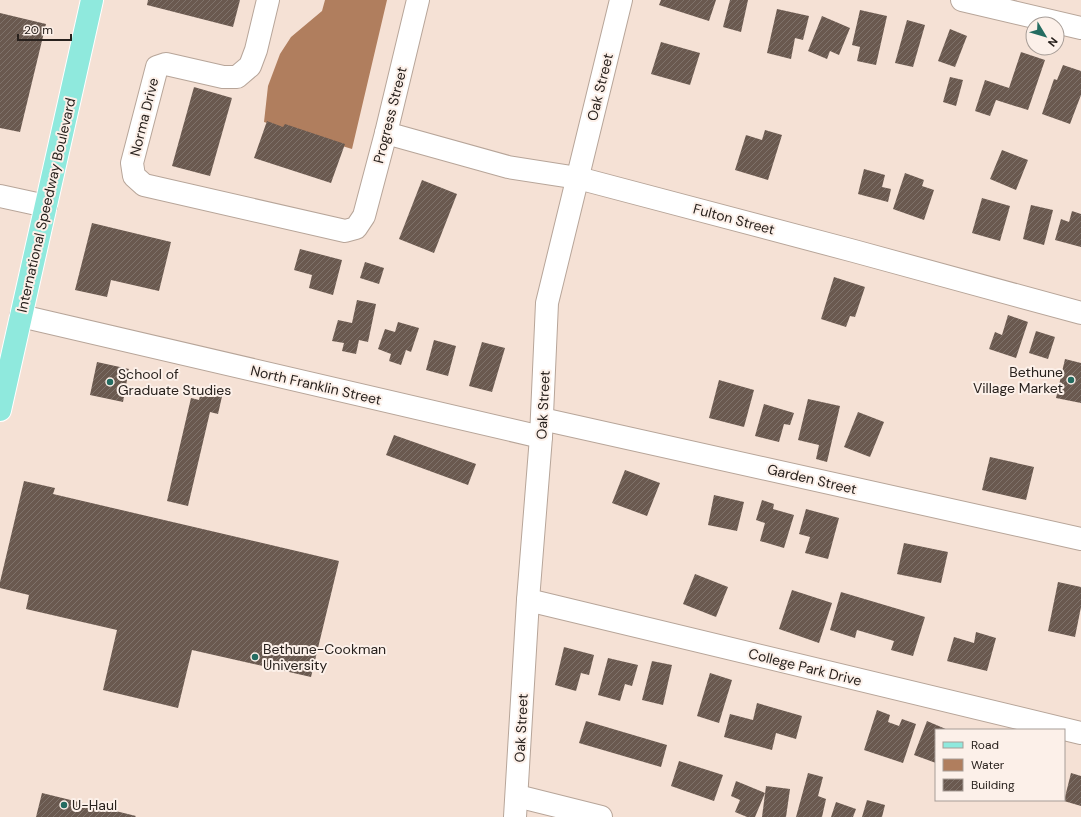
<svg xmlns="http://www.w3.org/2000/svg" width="1081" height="817" font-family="'DM Sans',sans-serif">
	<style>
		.water { fill: #b07e5e }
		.building { fill: url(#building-hatch) }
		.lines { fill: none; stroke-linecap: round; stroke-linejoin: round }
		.minor-casing { stroke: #b7a599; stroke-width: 24 }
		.major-casing { stroke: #fff; stroke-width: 24 }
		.minor { stroke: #fff; stroke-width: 22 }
		.major { stroke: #8fe9dd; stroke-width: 22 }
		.poi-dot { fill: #246c61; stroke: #fcf0e9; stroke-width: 1.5 }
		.labels { text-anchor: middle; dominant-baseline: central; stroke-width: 4; stroke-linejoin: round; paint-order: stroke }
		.street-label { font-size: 14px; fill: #28211d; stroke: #fcf0e9 }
		.poi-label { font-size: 14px; fill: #28211d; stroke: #fcf0e9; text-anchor: start }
	</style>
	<defs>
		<pattern id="building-hatch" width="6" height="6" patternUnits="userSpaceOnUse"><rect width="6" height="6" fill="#6a594f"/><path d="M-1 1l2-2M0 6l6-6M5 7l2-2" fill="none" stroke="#7f726a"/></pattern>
	</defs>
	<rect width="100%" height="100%" fill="#f5e1d5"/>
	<!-- water -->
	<polygon class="water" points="325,0 387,0 352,149 264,122 268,86 280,54 291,37 322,11"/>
	<!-- building -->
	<g class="building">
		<polygon points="148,0 240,0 233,27 147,5"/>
		<polygon points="661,0 716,0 709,21 659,5"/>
		<polygon points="730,0 748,0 741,32 723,27"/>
		<polygon points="777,9 809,16 803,40 795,38 791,59 767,53"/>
		<polygon points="860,10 887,16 876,65 857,61 860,47 852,45"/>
		<polygon points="0,13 46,24 20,132 0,128"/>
		<polygon points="822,16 850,28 839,55 830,51 827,59 808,51"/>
		<polygon points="907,20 925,25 913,67 895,63"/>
		<polygon points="950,29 967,36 955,67 938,61"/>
		<polygon points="661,42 700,53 690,85 651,74"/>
		<polygon points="1021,52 1045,60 1028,110 996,100 990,116 975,111 985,80 1009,88"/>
		<polygon points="1063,65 1081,71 1081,95 1070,124 1042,114 1054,79 1057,80"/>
		<polygon points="950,77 963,80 956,106 943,102"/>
		<polygon points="194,87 232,98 210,176 172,166"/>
		<polygon points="267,121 283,127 285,124 345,144 331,183 254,158"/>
		<polygon points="765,130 782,135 768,180 735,170 746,135 762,140"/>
		<polygon points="1002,150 1028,160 1016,190 990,179"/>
		<polygon points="864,169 885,175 882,187 891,189 888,202 858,194"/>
		<polygon points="905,173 924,180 922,186 934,190 924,220 893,209"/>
		<polygon points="422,180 457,194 434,253 399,239"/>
		<polygon points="982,198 1010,206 1000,241 972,233"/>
		<polygon points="1031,205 1053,210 1044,245 1023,239"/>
		<polygon points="1072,211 1081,214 1081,247 1055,240 1061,219 1069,222"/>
		<polygon points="92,223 171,242 159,291 111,280 107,297 75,290"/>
		<polygon points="300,249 342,260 333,295 309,288 312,275 294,270"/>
		<polygon points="365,262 384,268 379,284 360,278"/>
		<polygon points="834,277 865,287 855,317 850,316 846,327 821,319"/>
		<polygon points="357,300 376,304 368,342 359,340 356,354 342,351 344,343 332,341 338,320 352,323"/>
		<polygon points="1008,315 1028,322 1016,358 989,349 995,332 1002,335"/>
		<polygon points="398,322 419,328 411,352 406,350 401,365 389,361 391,354 378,349 385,329 395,332"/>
		<polygon points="1036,331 1055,337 1048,359 1029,353"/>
		<polygon points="434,340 456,346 448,376 426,370"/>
		<polygon points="482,342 505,348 492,392 469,386"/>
		<polygon points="1065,359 1081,363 1081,403 1056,398"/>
		<polygon points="97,362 129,369 123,402 90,395"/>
		<polygon points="719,380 754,390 744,427 709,418"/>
		<polygon points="202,387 223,392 218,414 210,412 188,506 167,501 191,398 199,400"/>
		<polygon points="808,399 840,406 827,462 816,459 819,445 798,440"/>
		<polygon points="764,404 794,413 790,425 784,424 779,442 755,436"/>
		<polygon points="858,412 884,422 870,457 844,447"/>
		<polygon points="394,435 476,464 468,485 386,455"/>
		<polygon points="990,457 1034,467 1026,500 982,490"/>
		<polygon points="625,470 660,483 647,516 612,503"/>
		<polygon points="24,481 55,488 53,494 339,561 311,677 192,650 178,708 103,690 117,630 26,609 29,595 0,588 0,582"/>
		<polygon points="714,495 744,502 737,531 708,525"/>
		<polygon points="762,500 774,504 773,509 794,515 784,548 760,541 765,523 756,520"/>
		<polygon points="806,509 839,518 828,559 805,553 810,537 799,534"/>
		<polygon points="904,543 948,552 941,583 897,574"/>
		<polygon points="695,574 728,587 716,617 683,604"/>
		<polygon points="1058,582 1081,587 1081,607 1075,637 1048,631"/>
		<polygon points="792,590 832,603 819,643 779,629"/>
		<polygon points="841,592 925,617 913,656 891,650 894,641 857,630 855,638 830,630"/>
		<polygon points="976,632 996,638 987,671 947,661 954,637 974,643"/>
		<polygon points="564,647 594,655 589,675 581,673 576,691 555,685"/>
		<polygon points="608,658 638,665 632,686 625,684 620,701 598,695"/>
		<polygon points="652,661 672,665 663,705 642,700"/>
		<polygon points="710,673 732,680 719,723 697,716"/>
		<polygon points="757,703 802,716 796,739 776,733 772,750 724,737 730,714 753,720"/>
		<polygon points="877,710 890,715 888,722 899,726 902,719 916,724 903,763 864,750"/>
		<polygon points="586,721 667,745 661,767 579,743"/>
		<polygon points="927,721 948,730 936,730 936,763 914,755"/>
		<polygon points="679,761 723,775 714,801 671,786"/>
		<polygon points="808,773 823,777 818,796 826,799 822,817 796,817"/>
		<polygon points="1071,773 1081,776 1081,806 1064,801"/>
		<polygon points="736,781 765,793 755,817 747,817 735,812 740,800 731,796"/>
		<polygon points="766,786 790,789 786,817 762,817"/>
		<polygon points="42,793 136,816 135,817 36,817"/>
		<polygon points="867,800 885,805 882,817 862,817"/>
		<polygon points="836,802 856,809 853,817 831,817"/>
	</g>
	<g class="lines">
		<!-- minor casing -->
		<g class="minor-casing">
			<g id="minor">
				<polyline points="268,0 256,50 250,66 237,77 223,77 166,64 157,67 132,163 134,176 144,185 345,231 356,228 364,216 386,133 418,0"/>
				<polyline points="962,0 1081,28"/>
				<polyline points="386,133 508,167 578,178 854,251 1081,313"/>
				<polyline points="0,196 46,206"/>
				<polyline points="21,316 541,437"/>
				<polyline points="542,419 1081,539"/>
				<polyline points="528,600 1081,733"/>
				<polyline points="517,796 601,817"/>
				<polyline points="515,817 528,600 541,437 547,303 621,0"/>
			</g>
		</g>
		<!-- major casing -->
		<g class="major-casing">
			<polyline id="major" points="0,410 92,0"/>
		</g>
		<!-- minor -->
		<use href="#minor" class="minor"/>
		<!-- major -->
		<use href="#major" class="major"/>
	</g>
	<!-- markers -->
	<g class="poi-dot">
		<circle cx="1071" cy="380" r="4"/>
		<circle cx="110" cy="382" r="4"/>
		<circle cx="255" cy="657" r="4"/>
		<circle cx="64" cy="805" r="4"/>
	</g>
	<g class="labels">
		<!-- street labels -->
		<g class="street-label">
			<text transform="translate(600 87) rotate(-76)">Oak Street</text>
			<text transform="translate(390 115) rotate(-76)">Progress Street</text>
			<text transform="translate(144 117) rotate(-76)">Norma Drive</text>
			<text transform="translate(46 205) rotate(-77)">International Speedway Boulevard</text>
			<text transform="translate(734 219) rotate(15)">Fulton Street</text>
			<text transform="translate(316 385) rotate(13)">North Franklin Street</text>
			<text transform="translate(543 405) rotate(-87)">Oak Street</text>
			<text transform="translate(812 479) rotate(13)">Garden Street</text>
			<text transform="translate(805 667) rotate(14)">College Park Drive</text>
			<text transform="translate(521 728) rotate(-87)">Oak Street</text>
		</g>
		<!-- poi labels -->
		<g class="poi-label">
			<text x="1063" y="372" text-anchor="end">Bethune<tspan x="1063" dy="16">Village Market</tspan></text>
			<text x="118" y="374">School of<tspan x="118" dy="16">Graduate Studies</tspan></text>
			<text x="263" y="649">Bethune-Cookman<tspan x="263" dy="16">University</tspan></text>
			<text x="72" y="805">U-Haul</text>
		</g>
	</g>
	<!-- legend -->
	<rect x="935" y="729" width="130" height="72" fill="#fcf0e9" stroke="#a79d97"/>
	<rect x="943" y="742" width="20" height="6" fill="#8fe9dd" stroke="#a79d97"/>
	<text x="971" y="749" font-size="12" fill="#28211d">Road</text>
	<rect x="943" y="759" width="20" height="12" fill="#b07e5e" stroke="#a79d97"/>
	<text x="971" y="769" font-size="12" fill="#28211d">Water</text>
	<rect x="943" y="779" width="20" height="12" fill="url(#building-hatch)" stroke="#a79d97"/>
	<text x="971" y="789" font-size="12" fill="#28211d">Building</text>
	<!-- north arrow -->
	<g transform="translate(1045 36) rotate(128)"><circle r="19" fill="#fcf0e9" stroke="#a79d97"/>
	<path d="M0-3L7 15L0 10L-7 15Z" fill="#246c61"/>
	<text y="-6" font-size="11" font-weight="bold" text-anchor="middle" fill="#28211d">N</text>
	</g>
	<!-- scale -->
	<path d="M18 34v6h53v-6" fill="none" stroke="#28211d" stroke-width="2"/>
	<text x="24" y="34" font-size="12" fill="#28211d" stroke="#fcf0e9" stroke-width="3" paint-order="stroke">20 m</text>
</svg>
